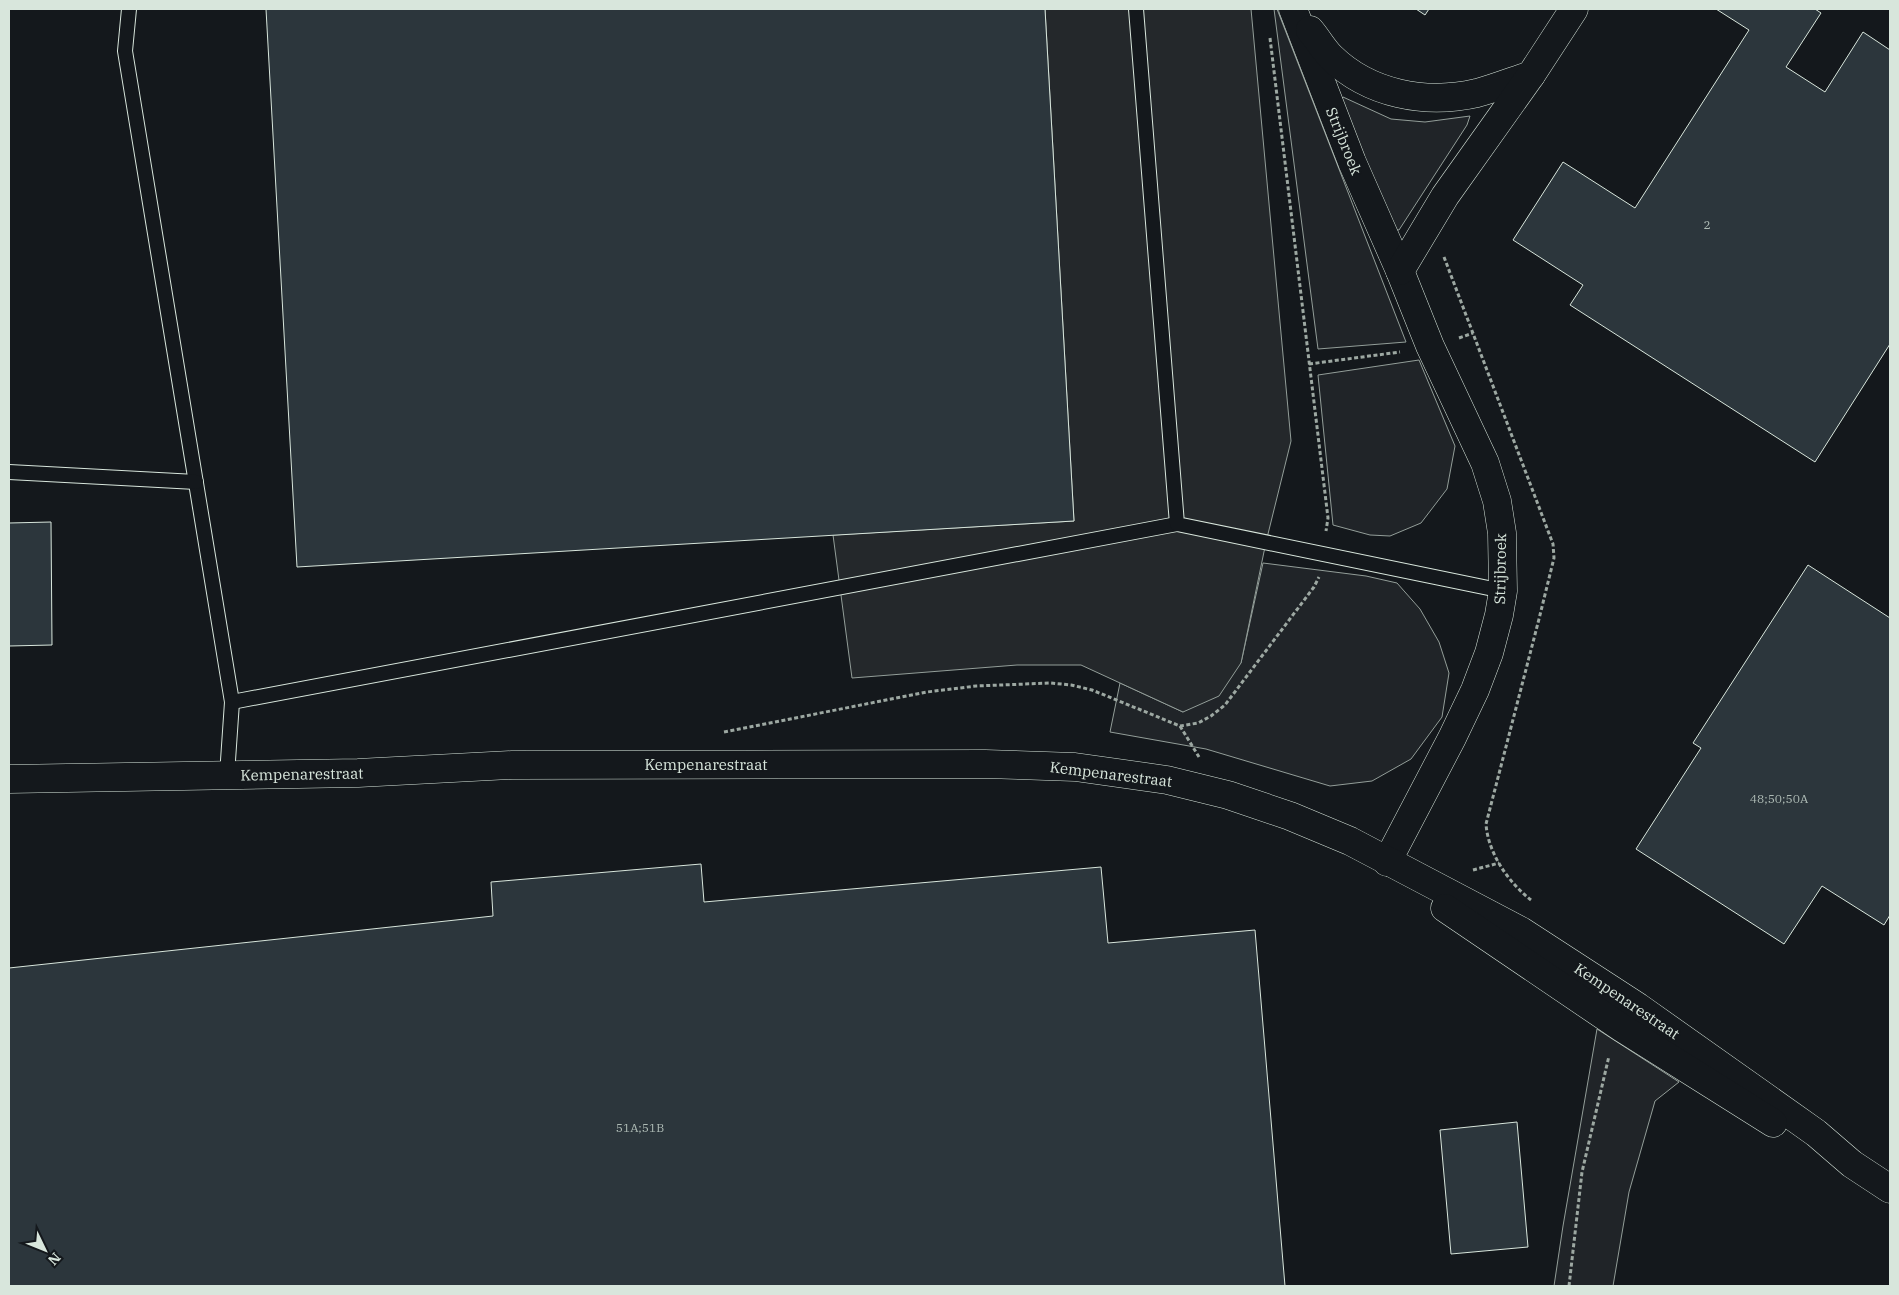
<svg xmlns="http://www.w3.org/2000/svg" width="1899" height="1295" font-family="'IBM Plex Serif',serif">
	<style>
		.green { fill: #202428; stroke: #939e99 }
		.parking { fill: #24282b; stroke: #939e99 }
		.building { fill: #2c363c; stroke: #d8e6dc }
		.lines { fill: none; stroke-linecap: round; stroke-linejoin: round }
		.lane-casing { stroke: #d8e6dc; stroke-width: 16 }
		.street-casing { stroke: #d8e6dc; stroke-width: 29 }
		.secondary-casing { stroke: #d8e6dc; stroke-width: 29 }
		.path { stroke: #9da8a2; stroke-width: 3; stroke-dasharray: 4 2.5; stroke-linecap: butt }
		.lane { stroke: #14181c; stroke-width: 14 }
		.street { stroke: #14181c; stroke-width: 28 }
		.secondary { stroke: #14181c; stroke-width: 28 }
		.labels { text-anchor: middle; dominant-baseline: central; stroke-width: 4; stroke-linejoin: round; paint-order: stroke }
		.number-label { font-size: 12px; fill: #adbab4 }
		.street-label { font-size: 15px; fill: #d8e6dc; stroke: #14181c }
	</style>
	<rect width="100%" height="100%" fill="#14181c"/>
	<!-- green -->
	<g class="green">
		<polygon points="1274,9 1277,9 1406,342 1318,349"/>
		<polygon points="1343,97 1391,119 1425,122 1470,116 1467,125 1399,230 1393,230 1340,101"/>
		<polygon points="1419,360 1455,446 1447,489 1421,523 1390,536 1370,535 1333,525 1318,375"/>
		<polygon points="1263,563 1366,576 1397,583 1420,609 1439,642 1449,673 1442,717 1411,759 1372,781 1330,786 1206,749 1110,732 1120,683 1183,712 1241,663"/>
		<polygon points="1597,1029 1679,1082 1655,1101 1629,1192 1613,1286 1554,1286 1563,1226"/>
	</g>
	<!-- parking -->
	<polygon class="parking" points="1045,9 1251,9 1291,441 1266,542 1241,663 1219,696 1183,712 1081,665 1017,665 852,678 833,535 1074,521"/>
	<!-- building -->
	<g class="building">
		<polygon points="266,9 1045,9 1074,521 297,567"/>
		<polygon points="1416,9 1429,9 1425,15"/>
		<polygon points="1716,9 1815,9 1821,13 1786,67 1825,92 1863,32 1890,50 1890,344 1815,462 1570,305 1583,285 1513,240 1563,162 1635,208 1749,30"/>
		<polygon points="51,522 52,645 9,646 9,523"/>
		<polygon points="1808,565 1890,618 1890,915 1884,925 1822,886 1784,944 1636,849 1701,748 1693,743"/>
		<polygon points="701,864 704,902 1101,867 1108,943 1255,930 1285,1286 9,1286 9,968 493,916 491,882"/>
		<polygon points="1517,1122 1528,1247 1451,1254 1440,1130"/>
	</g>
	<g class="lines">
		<!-- lane casing -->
		<g class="lane-casing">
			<g id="lane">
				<polyline points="129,9 125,51 232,702 1177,524"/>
				<polyline points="1136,9 1177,524 1503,591"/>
				<polyline points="9,472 196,482"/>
				<polyline points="227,775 232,702"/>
			</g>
		</g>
		<!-- street casing -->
		<g class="street-casing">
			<g id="street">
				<polyline points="1293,9 1352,162 1400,271 1430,346 1485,463 1497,501 1502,533 1503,591 1499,615 1489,653 1475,690 1452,738 1387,862"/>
				<path d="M1310 30C1317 38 1323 49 1331 57 1369 94 1425 105 1477 93 1495 88 1513 81 1531 75"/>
				<polyline points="1400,271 1445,196 1531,75 1574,9"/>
			</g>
		</g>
		<!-- secondary casing -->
		<g class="secondary-casing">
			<g id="secondary">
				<polyline points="9,779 358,773 512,765 985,764 1075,767 1167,780 1228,795 1290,816 1350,841 1521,931 1638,1007 1816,1133 1852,1164 1890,1189"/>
				<polyline points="1445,908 1622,1028 1773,1123"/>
			</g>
		</g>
		<!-- path -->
		<g class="path">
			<polyline points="1270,38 1328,518 1326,531"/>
			<path d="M1444 257 1553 544 1554 558 1539 619 1486 824C1488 853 1508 882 1531 900"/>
			<polyline points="1459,338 1473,333"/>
			<polyline points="1309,364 1400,352"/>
			<polyline points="1180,726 1199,757"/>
			<polyline points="724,732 927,692 976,686 1051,683 1071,685 1092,690 1180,726 1198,723 1211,716 1225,705 1314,587 1319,577"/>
			<polyline points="1473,870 1499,863"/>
			<polyline points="1569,1286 1582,1172 1609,1056"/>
		</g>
		<!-- lane -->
		<use href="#lane" class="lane"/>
		<!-- street -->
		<use href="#street" class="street"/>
		<!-- secondary -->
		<use href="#secondary" class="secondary"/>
	</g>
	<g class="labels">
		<!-- number labels -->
		<g class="number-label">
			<text x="1707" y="224">2</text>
			<text x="1779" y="798">48;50;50A</text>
			<text x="640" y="1127">51A;51B</text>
		</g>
		<!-- street labels -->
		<g class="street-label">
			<text transform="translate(1344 141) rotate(68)">Strijbroek</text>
			<text transform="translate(1500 569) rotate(-89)">Strijbroek</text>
			<text x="706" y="764">Kempenarestraat</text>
			<text transform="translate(302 774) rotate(-1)">Kempenarestraat</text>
			<text transform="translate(1111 774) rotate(7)">Kempenarestraat</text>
			<text transform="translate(1627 1001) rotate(34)">Kempenarestraat</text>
		</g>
	</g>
	<!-- border -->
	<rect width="1899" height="1295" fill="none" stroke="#d8e6dc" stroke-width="20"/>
	<!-- north arrow -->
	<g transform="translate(45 1250) rotate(133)" stroke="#14181c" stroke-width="4" paint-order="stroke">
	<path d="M0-4L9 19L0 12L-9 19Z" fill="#d8e6dc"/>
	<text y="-8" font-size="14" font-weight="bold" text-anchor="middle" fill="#d8e6dc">N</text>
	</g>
</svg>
